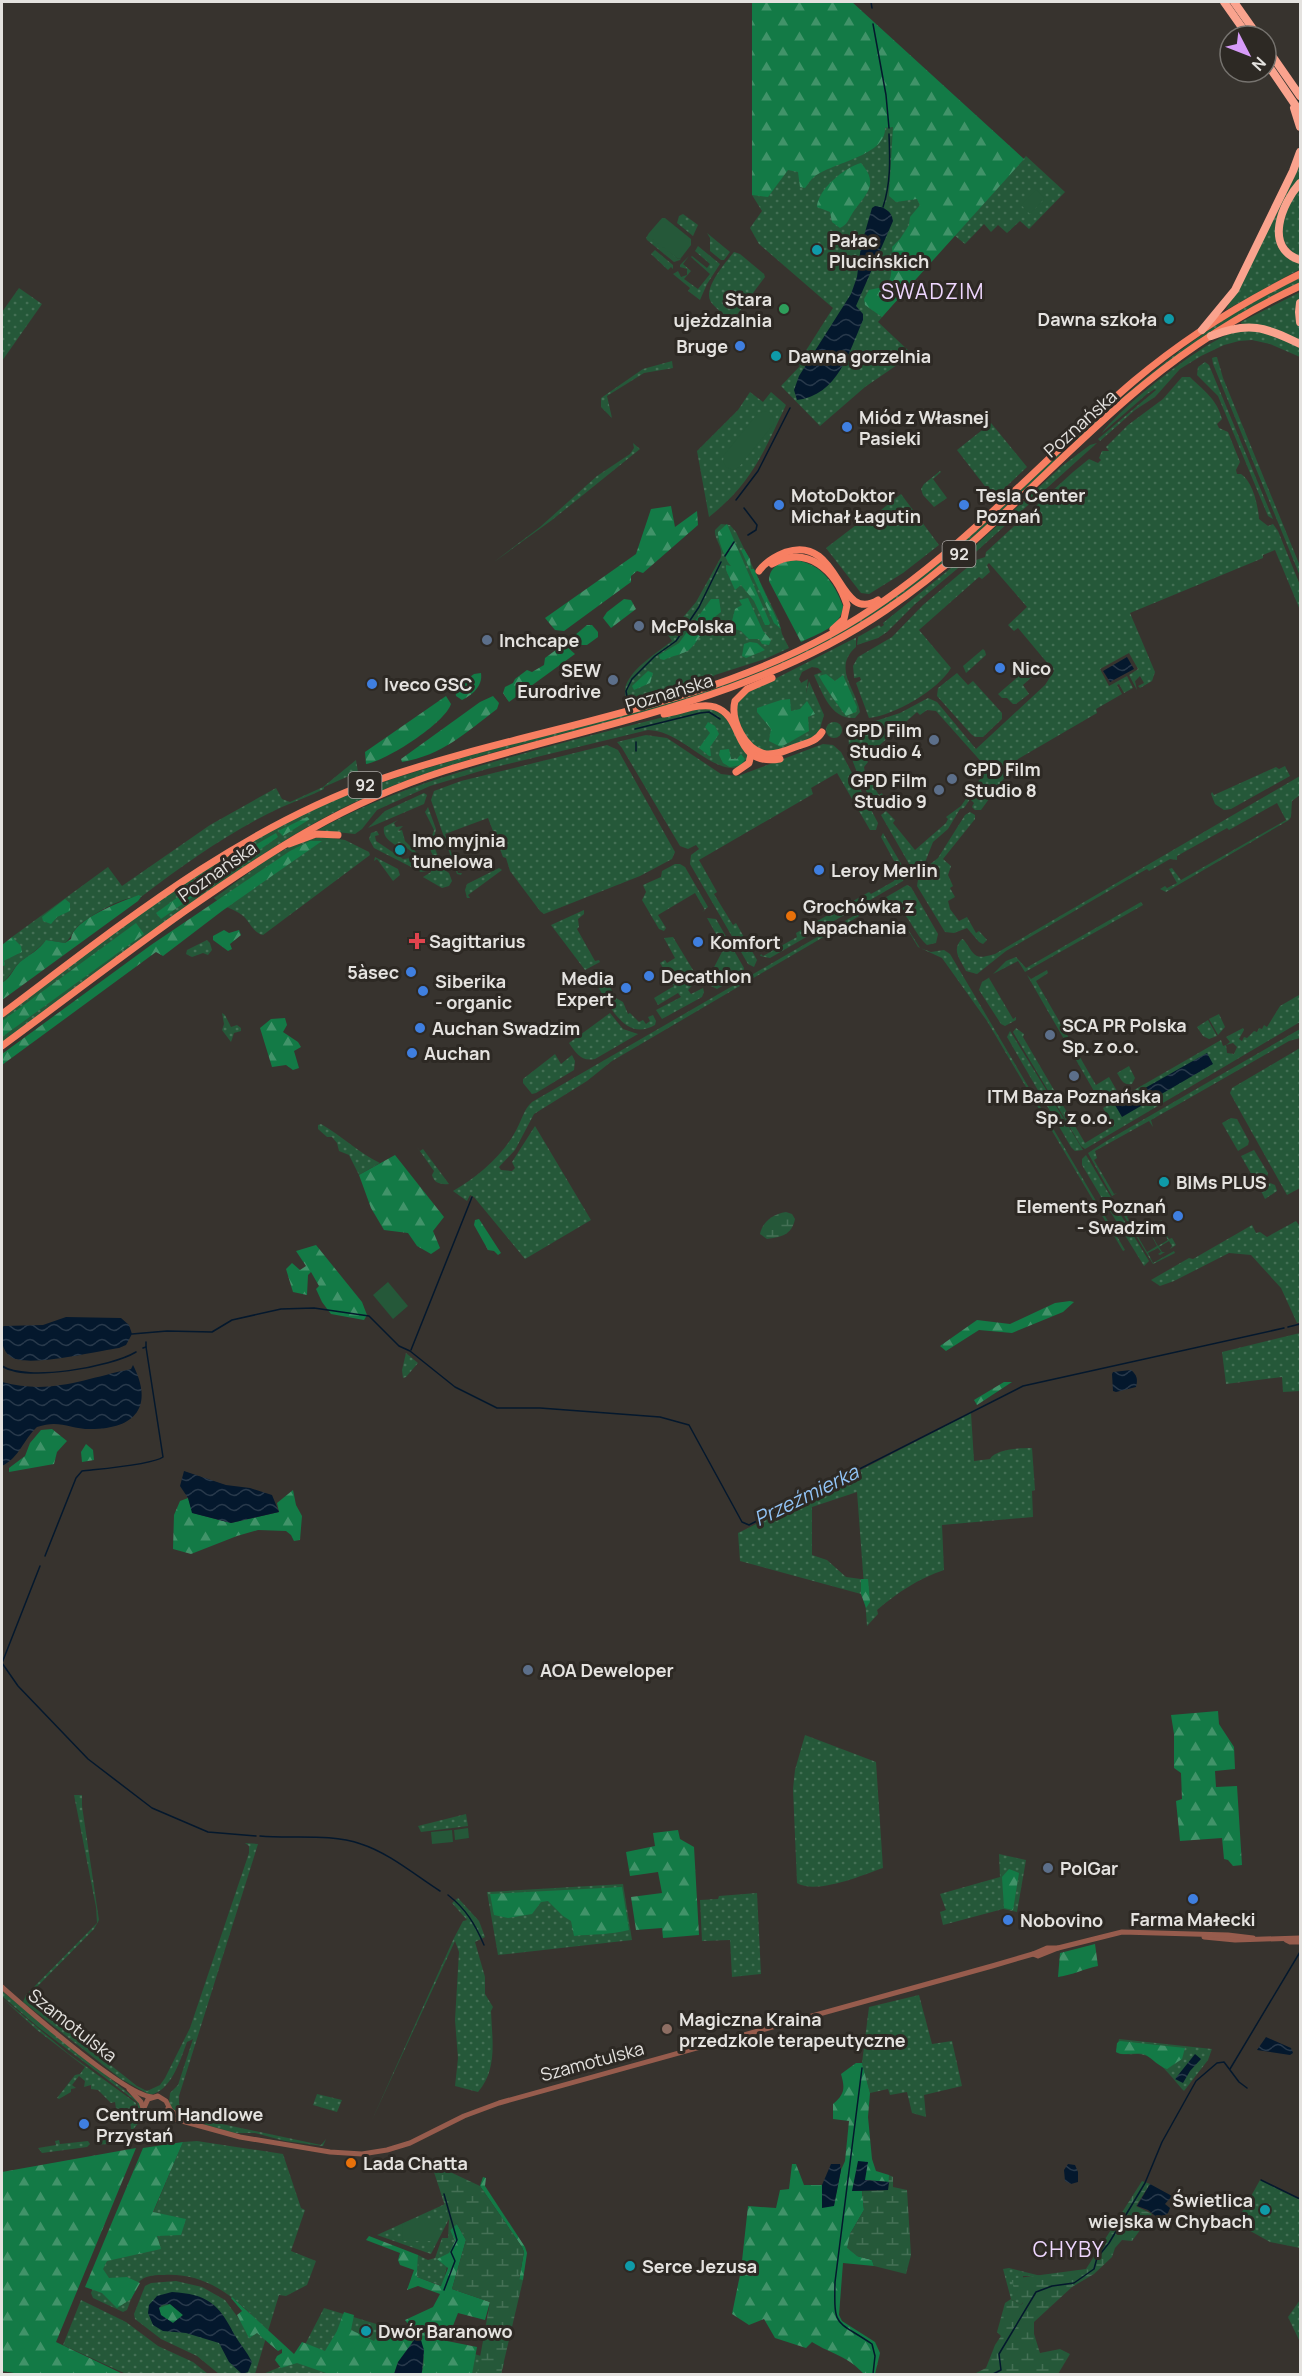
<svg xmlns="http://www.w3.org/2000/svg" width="1302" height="2376" font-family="Manrope,sans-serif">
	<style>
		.grass { fill: url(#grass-dots) }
		.forest { fill: url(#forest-firs) }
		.wetland { fill: url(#wetland-marsh) }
		.garden { fill: #255839 }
		.water { fill: url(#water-waves); fill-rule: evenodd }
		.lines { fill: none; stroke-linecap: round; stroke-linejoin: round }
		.stream { stroke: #04182d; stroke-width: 1.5 }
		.tertiary { stroke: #975c4d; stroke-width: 5 }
		.primary { stroke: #f77f62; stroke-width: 7 }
		.motorway { stroke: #faa38e; stroke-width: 8 }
		.culture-dot { fill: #0f9aa8; stroke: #2d2924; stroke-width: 2 }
		.leisure-dot { fill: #2e9e5b; stroke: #2d2924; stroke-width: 2 }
		.shop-dot { fill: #3f7fe0; stroke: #2d2924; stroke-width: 2 }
		.service-dot { fill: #5c6f8a; stroke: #2d2924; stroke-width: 2 }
		.food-dot { fill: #e8710a; stroke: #2d2924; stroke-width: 2 }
		.health-dot { fill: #e0444e; stroke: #2d2924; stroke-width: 2 }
		.education-dot { fill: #8d6e63; stroke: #2d2924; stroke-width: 2 }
		.labels { text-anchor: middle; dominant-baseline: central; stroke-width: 6; stroke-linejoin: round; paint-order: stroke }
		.shield { fill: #2d2924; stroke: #adaaa7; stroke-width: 1.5 }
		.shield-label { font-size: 16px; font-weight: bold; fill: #e4e2df }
		.poi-label { font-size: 18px; font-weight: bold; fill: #e4e2df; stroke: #2d2924; text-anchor: start }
		.street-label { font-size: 18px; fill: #e4e2df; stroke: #2d2924 }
		.water-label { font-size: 20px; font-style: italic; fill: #92c4f7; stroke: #2d2924 }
		.quarter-label { font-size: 21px; letter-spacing: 1.5px; fill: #eed6fe; stroke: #2d2924 }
	</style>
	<defs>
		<pattern id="grass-dots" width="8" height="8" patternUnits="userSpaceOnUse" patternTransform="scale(1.5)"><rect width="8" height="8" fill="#255839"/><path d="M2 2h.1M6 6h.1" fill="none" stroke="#447055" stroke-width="1.8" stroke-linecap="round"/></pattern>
		<pattern id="forest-firs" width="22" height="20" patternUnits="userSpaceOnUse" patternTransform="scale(1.5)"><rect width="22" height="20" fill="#137a46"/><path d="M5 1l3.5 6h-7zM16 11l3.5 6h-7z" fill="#419369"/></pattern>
		<pattern id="wetland-marsh" width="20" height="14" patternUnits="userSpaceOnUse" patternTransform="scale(1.5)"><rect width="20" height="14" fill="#255839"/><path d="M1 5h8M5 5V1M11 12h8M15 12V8" fill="none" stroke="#447055"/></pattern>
		<pattern id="water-waves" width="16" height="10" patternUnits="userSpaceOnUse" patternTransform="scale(1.5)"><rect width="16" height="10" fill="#04182d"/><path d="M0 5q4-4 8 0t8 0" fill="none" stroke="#28394b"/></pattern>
	</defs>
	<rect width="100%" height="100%" fill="#37332e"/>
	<!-- grass -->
	<g class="grass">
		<polygon points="893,126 1019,155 878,322 911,353 910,356 865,387 820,426 781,386 800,366 798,363 833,308 759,244 750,228 762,211 752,195 752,165"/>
		<polygon points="1026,156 1065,192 1029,229 1020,221 1007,233 998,225 991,232 984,224 965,244 954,235"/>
		<polygon points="1300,160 1300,179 1275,234 1300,263 1300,269 1226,310"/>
		<path d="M1300 186V258C1268 236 1283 213 1300 186Z"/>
		<polygon points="683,214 698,225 693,236 677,223 679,216"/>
		<polygon points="649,233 678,259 681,258 680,260 674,262 647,240 646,238"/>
		<polygon points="707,233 730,252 724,260 721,260 710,251 710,238"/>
		<polygon points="698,246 720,264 707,284 700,300 688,291 690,288 673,274 678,271 681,277 687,275 687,269 680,267 680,265 689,256 683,264 691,271 684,279 698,289 710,274 691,257 692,256 707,268 710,264 695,251"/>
		<polygon points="655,250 673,265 673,269 671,267 668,270 651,254"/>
		<path d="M734 252 740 254 764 274 765 277 747 301 742 298 737 304 742 308 736 316 729 318C723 313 715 308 711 302 702 289 726 262 734 252Z"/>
		<path d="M1300 278V284L1220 327 1076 442 1074 441C1143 377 1214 317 1300 278Z"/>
		<polygon points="19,288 42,304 2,361 2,312"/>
		<polygon points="1300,292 1297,318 1300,329 1300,342 1242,325 1241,322"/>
		<path d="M1258 330 1300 347V357L1270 344 1252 340 1239 341 1224 345 1201 356 1180 369 1155 397 1135 410 1100 441 1098 439 1156 390 1155 389 1147 394 1102 433C1123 405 1198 346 1231 333 1239 329 1249 330 1258 330Z"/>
		<polygon points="1215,357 1217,357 1223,378 1300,566 1300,576 1213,364 1212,358"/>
		<polygon points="672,361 673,368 644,373 607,396 612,418 601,407 601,398 643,369"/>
		<polygon points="1205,362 1209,365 1273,519 1268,516 1218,396 1197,375 1198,367"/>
		<path d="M1182 377H1190C1203 390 1217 399 1222 419L1217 424 1219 428 1228 432 1240 462 1236 470 1237 474H1241C1253 482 1258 505 1259 519L1268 526 1273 524 1278 531 1300 585V610L1275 550 1263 555V558L1130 613 1155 672 1152 681 1140 688 1138 686 1144 683 1140 676 1135 681 1137 690 1129 675 1138 669 1129 653 1100 669 1109 686 1127 676 1133 688 1124 693 1119 684 1117 685 1122 694 1096 709 1097 713 1018 759 981 810H975L972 807 974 803 970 799 964 808 960 809 948 829 933 842 924 865 916 870 912 869 881 815 886 811 895 820 893 823 915 850 946 823 948 819 946 817 961 806 985 772V766L936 711 927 710 920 715 917 712 865 758 868 762 864 767 865 773 879 795 882 793 885 801 884 807 879 809 875 807C865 789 846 756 849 737L863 725 900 713 928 698 937 702 976 749 1045 685 1054 671 1018 628 1014 631 1008 625 1027 607 989 563 987 565 990 572 982 579 979 577 919 630 951 668C938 690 895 715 869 718L856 683 861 680 860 677 854 678V676L853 666 858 657 892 637 923 605 976 560 985 557 986 552 1073 472 1089 459 1098 463 1101 460 1099 458 1102 451H1109L1106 447 1128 425 1163 399Z"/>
		<path d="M750 392 763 402 771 392 786 405C763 453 752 483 709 517L697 451 738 410Z"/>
		<polygon points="991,423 1027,467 994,498 957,450"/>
		<polygon points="633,443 640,449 552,520 494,562 540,527 597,476 630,454 634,448"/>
		<polygon points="1097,443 957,569 914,605 887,632 878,638 857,645 858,637 879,625 881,627 884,625 883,623 951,568 1062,466 1090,445"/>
		<path d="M1059 454 1061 456C980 531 900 611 798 658 656 725 495 736 353 803 286 835 226 879 166 923 111 963 56 1003 2 1043V1018L30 996C101 944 171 887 248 843 264 835 279 825 295 817 396 771 504 747 612 718 671 702 730 686 786 660 895 609 971 534 1059 454Z"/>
		<polygon points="940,471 941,472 933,479 947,498 934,507 923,495 921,489 924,484"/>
		<polygon points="901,494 939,545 903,573 869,594 861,593 826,548 860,522 866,522"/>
		<path d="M721 524 730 525 736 532 779 621 782 634 789 648 765 659 715 675 708 680 626 704C626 698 624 690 626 685 633 667 658 652 672 641L668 635 696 602 721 557C723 546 714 540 715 530Z"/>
		<path d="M861 635 856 637V647C832 668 856 689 860 712L855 718C832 720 823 695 814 675L822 672 818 668 812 667 802 672 799 679 801 683 808 679 806 694 809 681 824 715 819 732 814 738 778 751H764L758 749 746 737 736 715 737 702 749 692Z"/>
		<polygon points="983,649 985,651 986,655 966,673 963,666"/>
		<polygon points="1034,663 1036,666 1031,670 1035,674 1023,685 1029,694 1016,704 1013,704 1007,698 1002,698 998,694"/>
		<polygon points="957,673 968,685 973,681 1002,713 1002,719 983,737 975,737 971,734 937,696 938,688"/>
		<path d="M704 708C734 711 731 738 749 756L748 760 737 768C708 771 682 731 648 730L487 769 430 786 377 810 362 829 355 834 318 830C386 792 460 771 536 750 592 735 648 720 704 708Z"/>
		<circle cx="834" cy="730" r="8"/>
		<polygon points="646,735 667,738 721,774 738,776 823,744 833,745 841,752 878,823 876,830 870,830 837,773 811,788 813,794 699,860 717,892 714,894 733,925 736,923 757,960 754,967 748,964 690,864 691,855 699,849 696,845 688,849 680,846 622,748 617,742"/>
		<polygon points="607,745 618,750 675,852 672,859 640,876 544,914 540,911 510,871 506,858 503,857 488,818 445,834 458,873 462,873 461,875 457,874 431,800 434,791 461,781"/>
		<path d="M356 760 358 772 324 787V789C310 796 295 801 282 807 232 830 184 864 141 897 127 894 88 916 77 927 72 932 71 938 65 943L46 940C39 949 29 955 20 962 13 968 11 976 2 983L4 961 18 954 21 949 12 937 108 867 122 886 210 825 276 788 282 799 290 802 323 787Z"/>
		<polygon points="1285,766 1290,776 1231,809 1224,810 1215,804 1211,794 1212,792 1214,795 1276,767 1279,769"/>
		<path d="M1300 776V795L1292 801 1291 817 1289 820 1166 892 1160 889 1165 886 1167 888 1177 883 1169 869 1172 868 1181 880 1286 820 1277 803 1229 830 1227 828 1177 856V860L1170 859 1149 871 1147 869 1129 879 1006 951 977 974 966 971C960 959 951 950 962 939L964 940C976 957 974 960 995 954Z"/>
		<polygon points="424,793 427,795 424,804 368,828 385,811"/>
		<path d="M428 807 436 829 433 843 440 862C426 852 430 843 434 830L425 812Z"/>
		<polygon points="970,812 975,815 975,819 943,859 951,866 948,875 953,886 950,888 955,897 948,901 950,909 959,921 967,917 976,933 979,931 987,940 983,944 979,942 967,928 954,933 945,932 917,886 919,873 938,858 965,815"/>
		<path d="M398 820 394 823 396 827 403 826 398 831 402 830 405 841 417 853 412 852 403 845 401 848C392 843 382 838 384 827Z"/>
		<polygon points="377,831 379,835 375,836 376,841 403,859 421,857 428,865 427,871 421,872 374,848 369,839 371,833"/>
		<polygon points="883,833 906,872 903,881 770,958 760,956 761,954 763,956 797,937 796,933 869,892 871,894 894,881 899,870 881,837"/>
		<path d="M324 837 345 840 369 852 370 855 263 935C251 932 250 919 239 913 229 907 225 908 214 898 246 876 285 840 324 837Z"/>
		<polygon points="375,857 398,869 400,875 393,881 377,859 374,861"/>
		<polygon points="431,861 449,873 452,881 449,886 442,888 423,877 431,872"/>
		<polygon points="675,864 680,864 685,867 708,907 702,912 705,910 695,893 658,915 666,928 664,931 659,929 642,900 646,892 643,885 661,877 662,871"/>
		<polygon points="499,868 502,870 468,895 470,898 467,898 465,890 467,884"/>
		<path d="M907 885 911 887 938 934 936 943 927 945C910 930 907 900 878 905L612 1061 587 1081 534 1114 515 1150 499 1167 501 1170 512 1171 515 1168 512 1162 535 1126 591 1220 525 1259 474 1197 470 1195 467 1201 453 1191C476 1178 501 1157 514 1134 521 1123 523 1110 532 1102Z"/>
		<polygon points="1141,902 1143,905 1025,972 1018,961 993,974 1006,961 1016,957 1026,968"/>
		<polygon points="584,910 584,914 578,919 579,927 577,929 595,961 599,960 600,962 585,970 551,925"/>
		<polygon points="707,918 716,919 744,968 743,974 717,989 709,985 712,976 710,975 724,948"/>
		<polygon points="902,920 920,948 931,952 944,950 950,954 1125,1250 1123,1251 987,1021 942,958 918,947"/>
		<polygon points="673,937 696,975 697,980 688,990 691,994 703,988 704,992 702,997 662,1019 656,1010 681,997 678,993 658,1005 654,998 674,986 660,963 665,960 667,963 675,958 664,938"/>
		<polygon points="207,940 210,943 212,950 208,955 203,953 192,957 186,954 187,950"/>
		<polygon points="1047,970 1048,973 1036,981 1096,1085 1109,1077 1117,1091 1116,1096 1102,1105 1027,975 1031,979"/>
		<path d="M601 971 616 998 623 1002 628 1014 630 1013 639 1022 643 1020 646 1024 650 1021 648 1017 653 1015 656 1021 655 1025C622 1044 606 997 592 977Z"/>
		<polygon points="990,977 989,978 1013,1019 1016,1017 1016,1020 1005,1026 1001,1024 979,990 982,982"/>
		<polygon points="1299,995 1300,998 1300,1022 1085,1149 1081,1146 1013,1032 1016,1028 1024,1034 1023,1037 1085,1143 1113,1126 1103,1108 1221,1040 1223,1046 1226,1045 1227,1053 1234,1054 1237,1047 1233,1043 1226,1045 1230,1042 1226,1037 1243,1028 1244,1030 1239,1039 1242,1041 1244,1037 1247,1038 1254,1031 1257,1032 1259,1028 1262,1029 1264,1025 1267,1027 1280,1006"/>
		<polygon points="222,1013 225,1015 231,1027 237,1025 241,1028 241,1031 234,1033 231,1042 222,1030 224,1024"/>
		<path d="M610 1013 623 1029 638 1034 595 1059C581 1062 576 1053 569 1043Z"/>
		<polygon points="1219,1014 1225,1027 1218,1035 1209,1019"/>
		<polygon points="1208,1020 1217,1036 1209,1039 1203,1036 1197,1027"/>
		<polygon points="1300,1029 1300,1038 1289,1041 1151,1120 1153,1127 1149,1121 1095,1151 1097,1158 1094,1160 1114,1194 1117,1193 1112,1196 1088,1153 1108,1140"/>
		<polygon points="1010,1031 1083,1150 1075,1151 1071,1147 1007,1037"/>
		<polygon points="1300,1048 1300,1188 1287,1195 1230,1093 1232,1088"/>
		<polygon points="555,1054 561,1064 572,1055 575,1061 574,1070 536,1093 532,1094 523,1083 523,1079"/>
		<path d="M1129 1066 1135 1078 1132 1084C1123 1086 1121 1079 1117 1073Z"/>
		<polygon points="1231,1118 1237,1119 1249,1141 1248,1145 1238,1151 1222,1123"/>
		<path d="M321 1124C342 1136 359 1153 380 1163L359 1175 349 1155 339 1151 337 1143 332 1137H327L318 1129V1125Z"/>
		<path d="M417 1147 420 1151 423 1149 449 1184C441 1185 434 1183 432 1175L434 1171Z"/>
		<polygon points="1254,1150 1268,1173 1267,1178 1257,1184 1241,1156"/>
		<polygon points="1086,1155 1112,1199 1108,1202 1103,1200 1082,1165 1082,1159"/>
		<polygon points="1270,1183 1275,1185 1277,1191 1265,1199 1260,1189"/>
		<polygon points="1121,1201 1123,1203 1120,1205 1126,1215 1129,1214 1127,1217 1136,1233 1140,1233 1137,1235 1147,1252 1157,1246 1148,1229 1144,1230 1151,1226 1148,1229 1158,1246 1168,1240 1159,1223 1155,1224 1162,1220 1159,1223 1169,1239 1172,1238 1176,1245 1170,1249 1172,1246 1169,1241 1159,1247 1162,1252 1165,1252 1160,1255 1158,1254 1161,1252 1158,1248 1148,1253 1153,1263 1174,1251 1175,1253 1153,1264 1117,1204"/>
		<polygon points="1114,1204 1149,1261 1144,1266 1110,1211 1110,1207"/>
		<polygon points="1296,1221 1299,1225 1300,1224 1300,1322 1297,1323 1281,1288 1251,1255 1229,1253 1174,1281 1160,1286 1151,1280 1189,1258 1193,1259 1252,1225 1256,1233 1260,1232 1267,1237"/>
		<polygon points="1300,1333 1300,1391 1283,1392 1282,1377 1226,1384 1222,1352"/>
		<polygon points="406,1353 418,1363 406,1377 403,1378 402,1370"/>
		<path d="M971 1413 974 1461 990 1459C996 1449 1020 1448 1032 1448L1035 1490 1032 1491 1033 1517 942 1525 944 1570C918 1579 898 1592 877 1610L878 1614 867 1626 857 1492 812 1507V1555L827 1560 846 1577 861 1579V1594L740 1561 738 1533 857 1474V1472Z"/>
		<path d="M805 1735 876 1762 883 1868C863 1875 816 1895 797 1883L793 1789 795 1770Z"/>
		<path d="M74 1795H82V1806L99 1920 94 1929 26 1998 137 2086 147 2091 160 2085 165 2078 190 2028 249 1853V1846L245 1843 258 1844 179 2096V2104L192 2115 217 2123 321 2145 326 2139 323 2146 285 2141 255 2133H235L199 2123 173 2110 169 2103 170 2093 178 2085 193 2039 187 2042C180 2061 171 2091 150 2095L121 2079 23 2002 26 1995 97 1923 96 1907Z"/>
		<polygon points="466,1814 468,1826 421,1832 418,1826"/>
		<polygon points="999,1854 1026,1860 1017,1912 1003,1909 943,1925 940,1912 946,1910 940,1894 1000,1877"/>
		<polygon points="623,1884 632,1940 498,1955 487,1892"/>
		<polygon points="757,1893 761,1974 732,1977 730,1940 702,1941 700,1900 718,1899 719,1896"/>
		<path d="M458 1898 479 1921 485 1937 475 1942 485 1977V1994L493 2007 491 2011C492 2039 498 2069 478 2092L455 2086 458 2058 455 2020 459 1952 455 1941 372 2120 454 1938 463 1921 467 1920 452 1903Z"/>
		<polygon points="2,1991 138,2101 142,2108 141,2119 137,2102 38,2027 2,1996"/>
		<polygon points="919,1995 932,2044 952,2041 962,2086 924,2095 926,2117 912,2113 907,2092 890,2095 888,2089 870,2093 862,2063 869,2007"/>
		<polygon points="2,1998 69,2054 136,2103 138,2116 137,2119 123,2114 117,2115 115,2102 111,2103 98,2090 91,2089 91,2085 84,2087 85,2081 79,2076 72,2085 76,2088 71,2089 71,2092 59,2099 57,2098 75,2075 80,2074 85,2067 37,2030"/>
		<path d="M1119 2039 1212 2049 1208 2060 1184 2091C1173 2079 1160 2060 1144 2055 1135 2052 1124 2057 1116 2052Z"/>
		<polygon points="317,2094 342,2100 337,2112 313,2105"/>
		<path d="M126 2118 139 2122C130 2135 113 2147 96 2144L98 2138 100 2141 117 2138V2135H126L131 2129 130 2119Z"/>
		<polygon points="59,2140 60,2144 88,2141 90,2144 87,2147 42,2153 38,2148 56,2145 55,2141"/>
		<path d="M197 2141 283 2154 301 2208 305 2210 291 2251 316 2261 307 2285 286 2296 279 2295 255 2374H219L197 2356 161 2339 135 2319 134 2314 145 2286 151 2283 176 2281 202 2287 225 2300 242 2323 251 2314C226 2290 200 2273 164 2275 156 2275 148 2275 141 2280 134 2286 131 2301 127 2310L123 2312 93 2298 91 2293 118 2227 153 2213 183 2142Z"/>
		<polygon points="1260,2180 1300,2200 1300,2248 1270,2242 1236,2223"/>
		<path d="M445 2204 449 2217 457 2224 450 2230 455 2241C448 2255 447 2271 442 2286L417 2277 418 2255 428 2260 435 2258 442 2238H448L449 2219 431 2254 377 2235Z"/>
		<polygon points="1009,2268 1041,2276 1023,2276 1023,2302 1021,2305 1011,2299 1003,2269"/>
		<polygon points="81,2300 126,2322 158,2346 193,2362 208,2374 126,2374 63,2345"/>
		<polygon points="1300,2300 1300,2342 1288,2317"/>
		<polygon points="324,2308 504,2363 501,2374 263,2374 297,2360"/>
	</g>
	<!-- forest -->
	<g class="forest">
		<path d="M752 2H852L1024 159 882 317 865 305 864 299 869 290 888 286C892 276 893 258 892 247L900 239 909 225 910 217 920 205 917 199 896 202 889 196 893 127 885 128C886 156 833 162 814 177 811 179 808 184 805 188L800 187 798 172 788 170 768 197 752 195Z"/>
		<path d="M861 163C881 186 864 195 852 214 848 220 848 224 840 228L832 222 830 212 817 207C818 189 844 168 861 163Z"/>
		<polygon points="671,506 675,527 697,511 698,525 643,573 637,571 631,576 631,582 564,631 555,630 545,618 636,554 651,509"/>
		<path d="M727 524 770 623 769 625H765L754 601 741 585 735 590 726 570V565L731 566C726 561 717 538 718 532Z"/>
		<polygon points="744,549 750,559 751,569 754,569 781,629 774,623 741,550"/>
		<path d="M793 560C820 562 834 582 843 606 842 627 817 634 801 642L769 581C769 567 780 562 793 560Z"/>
		<polygon points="748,598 763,631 771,640 769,645 762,644 759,639 749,639 741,631 735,629 732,621 735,609 742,605 739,600"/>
		<polygon points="624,599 631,600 636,609 611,628 603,618 607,612"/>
		<path d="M711 599H719L721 612C706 622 702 637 690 649 685 654 671 656 664 660L660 659 659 655 679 643Z"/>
		<polygon points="587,625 592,625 598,632 598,637 587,645 578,645 575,635"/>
		<polygon points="750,642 757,643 765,650 746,658 742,656 744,644"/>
		<polygon points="564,644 575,654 509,702 503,693 505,687 513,683 515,679 527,670 532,672 544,665 545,658"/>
		<polygon points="648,671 653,673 650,683 634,690 632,686"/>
		<path d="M481 673C483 686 472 695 462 700L456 696 455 688 474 674Z"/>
		<path d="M826 674 835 681 843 675 857 707 856 712 846 716C836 702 827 691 819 676Z"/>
		<path d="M446 696 451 704C445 723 386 761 366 764L365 752Z"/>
		<path d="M493 696 499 703 497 709C465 733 443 755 402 762L401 759 480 702Z"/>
		<polygon points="790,699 791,711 800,709 807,701 815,714 808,717 809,731 781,747 769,741 771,729 757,712 757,708 781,700"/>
		<polygon points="708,722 715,726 719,734 710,747 711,756 709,756 699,748 710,733 705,727"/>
		<polygon points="729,749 731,759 737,759 741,754 745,759 741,765 730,767 723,763 719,755 720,750"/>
		<polygon points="307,817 310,819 283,836 278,831"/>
		<polygon points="276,833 278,837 161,919 156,913 229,860"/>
		<polygon points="310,841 322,841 222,911 163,956 156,952 2,1065 2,1054 151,945 290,851"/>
		<path d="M139 895 141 897 138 901 2 1000V983C12 977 13 968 20 962 29 955 39 950 46 940L65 943 71 939C73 919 123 901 139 895Z"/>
		<polygon points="65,899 70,903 70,911 57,917 51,924 43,921 42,917"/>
		<polygon points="136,923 144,934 2,1037 2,1021"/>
		<polygon points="224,930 229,933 239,930 241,935 230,944 232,949 228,951 213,940 213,936"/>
		<polygon points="12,937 21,946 22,952 4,961 5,965 2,967 2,945"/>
		<polygon points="285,1018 287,1025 283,1032 298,1042 301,1047 294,1051 299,1068 293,1070 286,1065 272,1067 260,1028 271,1019"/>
		<polygon points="395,1155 444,1217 433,1231 440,1248 431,1254 417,1246 408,1233 384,1230 371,1208 359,1175"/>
		<polygon points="479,1219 501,1253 498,1255 494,1251 488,1250 474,1225 475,1220"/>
		<polygon points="316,1245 362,1302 367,1315 364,1320 331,1314 322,1302 316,1289 319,1286 311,1272 308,1275 307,1295 293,1292 286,1269 292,1263 300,1270 306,1266 296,1251"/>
		<polygon points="1070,1301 1074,1302 1063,1312 1012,1333 979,1330 946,1351 940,1346 977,1320 1010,1324 1055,1303"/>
		<polygon points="1004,1382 1012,1382 977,1405 974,1400"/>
		<polygon points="52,1429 67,1441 57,1452 54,1464 9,1472 9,1468 25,1456 30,1443 41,1430"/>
		<polygon points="86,1444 93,1450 94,1460 82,1462 81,1452"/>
		<polygon points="293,1490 296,1505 302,1516 300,1540 294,1541 291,1535 286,1531 258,1530 237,1536 191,1554 173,1549 174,1515 180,1501 188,1498 193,1513 231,1523 279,1512 277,1503"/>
		<polygon points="861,1579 868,1579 870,1602 866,1608 861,1594"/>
		<polygon points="1218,1711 1219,1724 1234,1747 1235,1769 1215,1771 1216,1787 1237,1786 1242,1865 1233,1866 1228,1860 1224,1859 1222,1838 1180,1841 1176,1801 1182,1799 1181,1773 1174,1768 1174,1734 1171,1715"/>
		<polygon points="678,1830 680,1839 694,1847 699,1935 663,1938 662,1928 636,1930 631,1897 662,1893 658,1872 630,1876 626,1852 655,1846 653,1833"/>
		<polygon points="1009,1869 1019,1873 1013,1910 1004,1908 1002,1877"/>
		<path d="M622 1887 629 1930C610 1935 592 1934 574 1936L571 1921 563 1916 548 1901 541 1902 532 1914 508 1918 494 1915 490 1894Z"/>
		<path d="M1095 1944 1098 1966C1083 1969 1073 1975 1058 1977L1060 1953Z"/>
		<path d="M1120 2041 1185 2048 1182 2059 1167 2069C1158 2066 1153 2059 1146 2055 1136 2051 1125 2057 1116 2052L1117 2043Z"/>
		<path d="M856 2063H862L870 2093 868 2117 872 2159 876 2171 889 2175V2182L865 2180 852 2191H862L864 2210 850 2234 857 2256 872 2260 874 2266 843 2263 839 2315 842 2321 875 2342 880 2353 875 2374H864C846 2355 833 2355 812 2342L806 2348 775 2338 764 2319 749 2325 732 2314 741 2270 748 2206 776 2208 780 2190 789 2189 792 2164H796L804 2185H822V2207L834 2205 841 2170 845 2161 849 2121 833 2119V2104C845 2094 845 2088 841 2074Z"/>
		<polygon points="183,2142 153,2212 186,2219 181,2235 157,2236 161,2249 107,2261 103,2269 109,2278 127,2277 140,2283 131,2299 117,2308 102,2293 85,2287 143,2148"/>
		<polygon points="136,2148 56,2342 123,2374 20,2374 2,2371 2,2172"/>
		<polygon points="483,2177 486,2178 485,2186 525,2247 527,2253 523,2280 519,2280 524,2252 522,2247 480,2186"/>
		<path d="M457 2224 466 2240 452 2289 490 2302 485 2320 458 2313 447 2341 477 2347 472 2374H421C426 2363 424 2350 420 2337L417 2336 405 2320 433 2307 440 2294 418 2286 407 2290 414 2270 400 2265 398 2260 400 2253 366 2240 369 2236 418 2255 417 2277 441 2286 448 2268 437 2259 449 2253 455 2241 450 2230Z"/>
		<polygon points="232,2297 294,2354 302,2342 325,2351 337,2331 344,2312 354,2315 351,2330 374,2341 384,2328 411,2336 412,2345 398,2362 394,2374 329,2374 297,2363 281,2368 275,2360 277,2356 282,2353 282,2349 278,2351 257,2333 249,2338 237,2315 242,2311 231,2298"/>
		<polygon points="170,2304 183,2315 173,2323 160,2315 159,2308"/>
	</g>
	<!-- wetland -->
	<g class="wetland">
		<path d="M786 1212 792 1214 795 1219C792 1235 781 1237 767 1239L760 1234C763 1221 773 1214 786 1212Z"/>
		<polygon points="431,2163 480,2186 522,2247 524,2252 519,2279 523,2280 501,2374 477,2374 490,2302 452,2289 466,2240 457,2224 449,2218"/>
		<polygon points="889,2175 893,2177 893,2187 907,2190 911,2255 906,2274 874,2266 872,2260 857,2256 847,2248 850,2234 864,2210 862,2191 888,2190"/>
		<polygon points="1142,2181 1150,2184 1136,2206 1152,2214 1132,2241 1122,2240 1115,2248 1112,2257 1094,2274 1072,2287 1034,2322 1034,2334 1040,2353 1060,2349 1070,2354 1058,2374 974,2374 986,2368 995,2345 1001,2336 997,2332 1005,2303 1011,2299 1021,2305 1023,2303 1017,2298 1011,2279 1086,2269"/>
	</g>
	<!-- garden -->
	<g class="garden">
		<polygon points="1036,190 1045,198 1030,214 1021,205"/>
		<polygon points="662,218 665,218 691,239 691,245 681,258 678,259 649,236 649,233"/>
		<path d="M765 411C773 414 774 417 773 425L739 467 733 470 726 467 723 461 724 455 758 413Z"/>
		<polygon points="388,1282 408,1306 393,1319 373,1295"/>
		<polygon points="468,1828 469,1838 455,1840 454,1830"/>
		<polygon points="452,1830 453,1842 432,1844 431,1832"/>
		<polygon points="411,2220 437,2220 437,2241 403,2241 402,2224"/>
	</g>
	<!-- water -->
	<g class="water">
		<path d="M875 206C884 207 892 211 893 221L856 306 863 314V320C849 352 838 395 797 400L794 390 799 376 851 294 857 277 861 246 872 208Z"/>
		<polygon points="1127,657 1134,669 1110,682 1103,671"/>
		<polygon points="1207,1053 1213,1064 1122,1117 1115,1105"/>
		<path d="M66 1317 121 1318 129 1325 132 1334 126 1345 119 1348C97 1351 28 1368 11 1357 1 1350 1 1338 2 1327L4 1326 43 1325Z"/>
		<path d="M133 1365C154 1406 136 1429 91 1429 68 1429 60 1419 37 1427 23 1440 20 1457 2 1466V1382C51 1395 83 1379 131 1369Z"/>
		<path d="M1131 1370C1137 1375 1138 1379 1136 1387L1116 1392 1113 1391 1112 1374 1113 1372Z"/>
		<polygon points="184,1471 226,1485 250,1488 272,1495 279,1512 231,1523 192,1513 188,1498 180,1486"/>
		<polygon points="1266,2037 1291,2048 1293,2053 1290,2055 1257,2050"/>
		<polygon points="1195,2054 1201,2059 1190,2071 1183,2083 1175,2079"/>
		<polygon points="858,2161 868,2162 865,2180 889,2182 888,2190 852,2191"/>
		<polygon points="831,2164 840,2164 841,2170 834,2206 822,2208 822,2185"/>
		<polygon points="1068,2164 1075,2165 1078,2172 1078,2182 1071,2184 1065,2181 1064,2170"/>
		<polygon points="1150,2184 1172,2196 1165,2204 1170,2208 1168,2213 1159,2219 1148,2210 1137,2206"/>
		<path d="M172 2292C207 2294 219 2304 234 2334 240 2344 247 2352 252 2362L248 2372 242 2374 229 2362 219 2343 186 2333 163 2331 153 2325 148 2313 149 2305 157 2296ZM170 2304 183 2315 173 2323 161 2315 159 2308 162 2305Z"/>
		<polygon points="417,2336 420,2337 424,2350 422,2372 421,2374 394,2374 398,2362"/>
	</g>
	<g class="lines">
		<!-- stream -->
		<g class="stream">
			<polyline points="871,2 872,8"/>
			<polyline points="873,24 886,95 889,128"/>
			<path d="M883 207C891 183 890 159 889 134"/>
			<polyline points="736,500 758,471 790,408"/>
			<polyline points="744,508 757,525 756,530 748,535"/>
			<polyline points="725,556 734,542"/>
			<polyline points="629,701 700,681"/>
			<polyline points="628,702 626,691 632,679 655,656 676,641 699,607 721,562"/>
			<polyline points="635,729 700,713 709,712 720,719"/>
			<polyline points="636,742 636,751"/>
			<polyline points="1288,1327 1300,1324"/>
			<polyline points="132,1334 167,1331 212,1332 232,1320 281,1309 314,1308 369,1316 399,1346 410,1351 455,1387 497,1408 540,1408 660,1417 689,1425 742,1522 749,1525 1023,1386 1284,1328"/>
			<polyline points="143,1348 146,1347 146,1342"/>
			<polyline points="411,1350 472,1197"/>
			<path d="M2 1366C27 1382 111 1367 136 1352"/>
			<path d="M45 1556 76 1478 82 1471C99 1469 152 1465 163 1457L146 1347"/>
			<polyline points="2,1663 18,1686 88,1759 152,1808 208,1832 256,1836"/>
			<polyline points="2,1663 40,1566"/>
			<path d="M260 1836C292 1839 330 1833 361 1844 389 1853 415 1875 440 1891"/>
			<path d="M448 1895C466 1909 475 1924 484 1945"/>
			<path d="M862 2068 835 2282C834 2329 835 2319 872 2344L875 2356 873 2374"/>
			<polyline points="1230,2069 1300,1952"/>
			<polyline points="1261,2180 1300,2199"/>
			<polyline points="444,2194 457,2240 451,2252 455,2261 444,2290"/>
			<polyline points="993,2374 1001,2370 999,2354 1036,2292 1052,2286 1074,2283 1094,2269 1097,2258 1109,2243 1145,2183 1162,2142 1196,2081 1217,2063 1224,2062 1239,2082 1247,2088"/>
		</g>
		<!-- tertiary -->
		<g class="tertiary">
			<polyline points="1204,1937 1235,1940 1300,1938"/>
			<polyline points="1286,1940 1290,1942 1300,1942"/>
			<polyline points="1033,1954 1038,1956 1058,1948 1122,1932 1228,1935 1253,1938"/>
			<path d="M2 1987C27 2009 124 2095 152 2097"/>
			<polyline points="129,2089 141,2102 143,2108"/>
			<polyline points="168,2108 165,2117 157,2121 149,2119 143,2110 148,2099 158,2096 166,2101 171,2111 189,2121"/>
			<polyline points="163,2119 171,2118 240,2137 330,2152 362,2154 387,2150 410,2143 464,2116 499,2103 992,1966 1033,1954 1047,1948 1058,1948"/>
		</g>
		<!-- primary -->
		<g class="primary">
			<path d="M772 564C808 544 836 571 847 605L844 619 833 629"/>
			<path d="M759 571C765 562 776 556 786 552 841 534 837 625 878 600"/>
			<path d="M772 678 747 689 735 701C730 720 745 750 766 754 777 755 788 750 798 746 807 743 817 741 822 732"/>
			<path d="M664 714C680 712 700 702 715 707 746 717 731 767 780 759"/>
			<polyline points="736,772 749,763 752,750"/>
			<polyline points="289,844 316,834 338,835"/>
			<path d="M2 1014C119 926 235 831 375 781 526 728 689 712 831 634 947 570 1034 466 1134 381 1185 338 1241 303 1300 274"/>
			<path d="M2 1046C63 1001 123 955 185 911 271 851 343 803 444 771 595 724 753 701 886 610 975 550 1047 468 1128 398 1180 353 1238 315 1300 286"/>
		</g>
		<!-- motorway -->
		<g class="motorway">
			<polyline points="1224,2 1248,36"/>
			<polyline points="1234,2 1258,36"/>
			<polyline points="1266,47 1300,96"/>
			<polyline points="1266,62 1300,112"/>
			<polyline points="1294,108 1300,127"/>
			<path d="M1300 183C1282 203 1263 248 1300 260"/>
			<polyline points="1300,303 1299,312 1300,322"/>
			<polyline points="1202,330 1235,290 1293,171 1300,152"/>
			<path d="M1211 336C1249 321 1265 327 1300 344"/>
		</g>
	</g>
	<!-- markers -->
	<g class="culture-dot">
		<circle cx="817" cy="250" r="6"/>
		<circle cx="1169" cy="319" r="6"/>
		<circle cx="776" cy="356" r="6"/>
		<circle cx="400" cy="850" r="6"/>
		<circle cx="1164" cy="1182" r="6"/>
		<circle cx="1265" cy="2210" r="6"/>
		<circle cx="630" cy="2266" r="6"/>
		<circle cx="366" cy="2331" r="6"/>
	</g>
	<circle class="leisure-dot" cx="784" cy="309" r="6"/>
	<g class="shop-dot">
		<circle cx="740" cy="346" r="6"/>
		<circle cx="847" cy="427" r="6"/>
		<circle cx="779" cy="505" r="6"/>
		<circle cx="964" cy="505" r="6"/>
		<circle cx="1000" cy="668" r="6"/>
		<circle cx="372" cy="684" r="6"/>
		<circle cx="819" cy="870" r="6"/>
		<circle cx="698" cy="942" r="6"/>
		<circle cx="411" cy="972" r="6"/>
		<circle cx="649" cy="976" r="6"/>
		<circle cx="626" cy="988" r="6"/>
		<circle cx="423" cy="991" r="6"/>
		<circle cx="420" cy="1028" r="6"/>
		<circle cx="412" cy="1053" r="6"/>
		<circle cx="1178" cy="1216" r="6"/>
		<circle cx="1193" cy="1899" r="6"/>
		<circle cx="1008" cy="1920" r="6"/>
		<circle cx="84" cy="2124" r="6"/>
	</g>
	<g class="service-dot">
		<circle cx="639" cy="626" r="6"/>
		<circle cx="487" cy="640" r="6"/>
		<circle cx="613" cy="680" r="6"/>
		<circle cx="934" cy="740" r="6"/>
		<circle cx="952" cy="779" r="6"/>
		<circle cx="939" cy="790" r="6"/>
		<circle cx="1050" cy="1035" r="6"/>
		<circle cx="1074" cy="1076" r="6"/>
		<circle cx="528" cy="1670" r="6"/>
		<circle cx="1048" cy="1868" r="6"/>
	</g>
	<g class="food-dot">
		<circle cx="791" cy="916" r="6"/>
		<circle cx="351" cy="2163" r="6"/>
	</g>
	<path class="health-dot" d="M414 932h6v6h6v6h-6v6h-6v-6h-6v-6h6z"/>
	<circle class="education-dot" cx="667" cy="2029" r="6"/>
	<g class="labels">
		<!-- shield labels -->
		<g class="shield">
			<rect x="942.5" y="541" width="33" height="26" rx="4.5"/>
			<rect x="348.5" y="772" width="33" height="26" rx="4.5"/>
		</g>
		<g class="shield-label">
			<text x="959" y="554">92</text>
			<text x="365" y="785">92</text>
		</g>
		<!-- poi labels -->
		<g class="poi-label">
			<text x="829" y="240">Pałac<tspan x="829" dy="21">Plucińskich</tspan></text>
			<text x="772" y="299" text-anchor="end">Stara<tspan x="772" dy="21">ujeżdzalnia</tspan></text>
			<text x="1157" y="319" text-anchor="end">Dawna szkoła</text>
			<text x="728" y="346" text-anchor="end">Bruge</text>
			<text x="788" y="356">Dawna gorzelnia</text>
			<text x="859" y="417">Miód z Własnej<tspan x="859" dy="21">Pasieki</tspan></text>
			<text x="791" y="495">MotoDoktor<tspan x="791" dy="21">Michał Łagutin</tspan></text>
			<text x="976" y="495">Tesla Center<tspan x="976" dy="21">Poznań</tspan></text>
			<text x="651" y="626">McPolska</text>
			<text x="499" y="640">Inchcape</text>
			<text x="1012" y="668">Nico</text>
			<text x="601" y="670" text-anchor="end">SEW<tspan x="601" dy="21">Eurodrive</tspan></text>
			<text x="384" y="684">Iveco GSC</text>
			<text x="922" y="730" text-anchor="end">GPD Film<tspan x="922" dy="21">Studio 4</tspan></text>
			<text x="964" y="769">GPD Film<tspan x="964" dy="21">Studio 8</tspan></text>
			<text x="927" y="780" text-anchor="end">GPD Film<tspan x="927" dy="21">Studio 9</tspan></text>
			<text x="412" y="840">Imo myjnia<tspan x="412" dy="21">tunelowa</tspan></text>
			<text x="831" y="870">Leroy Merlin</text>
			<text x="803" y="906">Grochówka z<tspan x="803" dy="21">Napachania</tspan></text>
			<text x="429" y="941">Sagittarius</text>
			<text x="710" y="942">Komfort</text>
			<text x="399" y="972" text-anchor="end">5àsec</text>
			<text x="661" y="976">Decathlon</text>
			<text x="614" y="978" text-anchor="end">Media<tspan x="614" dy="21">Expert</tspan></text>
			<text x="435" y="981">Siberika<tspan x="435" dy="21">- organic</tspan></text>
			<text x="1062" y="1025">SCA PR Polska<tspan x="1062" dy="21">Sp. z o.o.</tspan></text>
			<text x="432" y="1028">Auchan Swadzim</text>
			<text x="424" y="1053">Auchan</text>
			<text x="1074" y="1096" text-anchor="middle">ITM Baza Poznańska<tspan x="1074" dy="21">Sp. z o.o.</tspan></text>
			<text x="1176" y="1182">BIMs PLUS</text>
			<text x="1166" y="1206" text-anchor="end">Elements Poznań<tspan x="1166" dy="21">- Swadzim</tspan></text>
			<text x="540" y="1670">AOA Deweloper</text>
			<text x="1060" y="1868">PolGar</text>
			<text x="1193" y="1919" text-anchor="middle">Farma Małecki</text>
			<text x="1020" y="1920">Nobovino</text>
			<text x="679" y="2019">Magiczna Kraina<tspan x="679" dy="21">przedzkole terapeutyczne</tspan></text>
			<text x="96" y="2114">Centrum Handlowe<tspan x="96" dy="21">Przystań</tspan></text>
			<text x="363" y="2163">Lada Chatta</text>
			<text x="1253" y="2200" text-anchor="end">Świetlica<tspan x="1253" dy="21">wiejska w Chybach</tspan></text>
			<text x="642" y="2266">Serce Jezusa</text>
			<text x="378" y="2331">Dwór Baranowo</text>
		</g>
		<!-- street labels -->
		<g class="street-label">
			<text transform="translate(1080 423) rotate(-42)">Poznańska</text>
			<text transform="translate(669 692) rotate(-17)">Poznańska</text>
			<text transform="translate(217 871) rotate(-35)">Poznańska</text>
			<text transform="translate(73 2025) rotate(38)">Szamotulska</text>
			<text transform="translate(592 2061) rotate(-15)">Szamotulska</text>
		</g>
		<!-- water labels -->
		<g class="water-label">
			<text transform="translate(806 1495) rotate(-26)">Przeźmierka</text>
		</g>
		<!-- quarter labels -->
		<g class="quarter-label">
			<text x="933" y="291">SWADZIM</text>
			<text x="1069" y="2249">CHYBY</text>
		</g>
	</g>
	<!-- border -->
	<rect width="1302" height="2376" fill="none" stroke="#e4e2df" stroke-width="6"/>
	<!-- north arrow -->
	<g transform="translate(1248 54) rotate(132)"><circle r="28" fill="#2d2924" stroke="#76736f" stroke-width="1.5"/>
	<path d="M0-4.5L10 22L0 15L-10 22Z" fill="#d79bf9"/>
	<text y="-9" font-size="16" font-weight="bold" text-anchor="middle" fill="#e4e2df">N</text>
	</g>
</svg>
